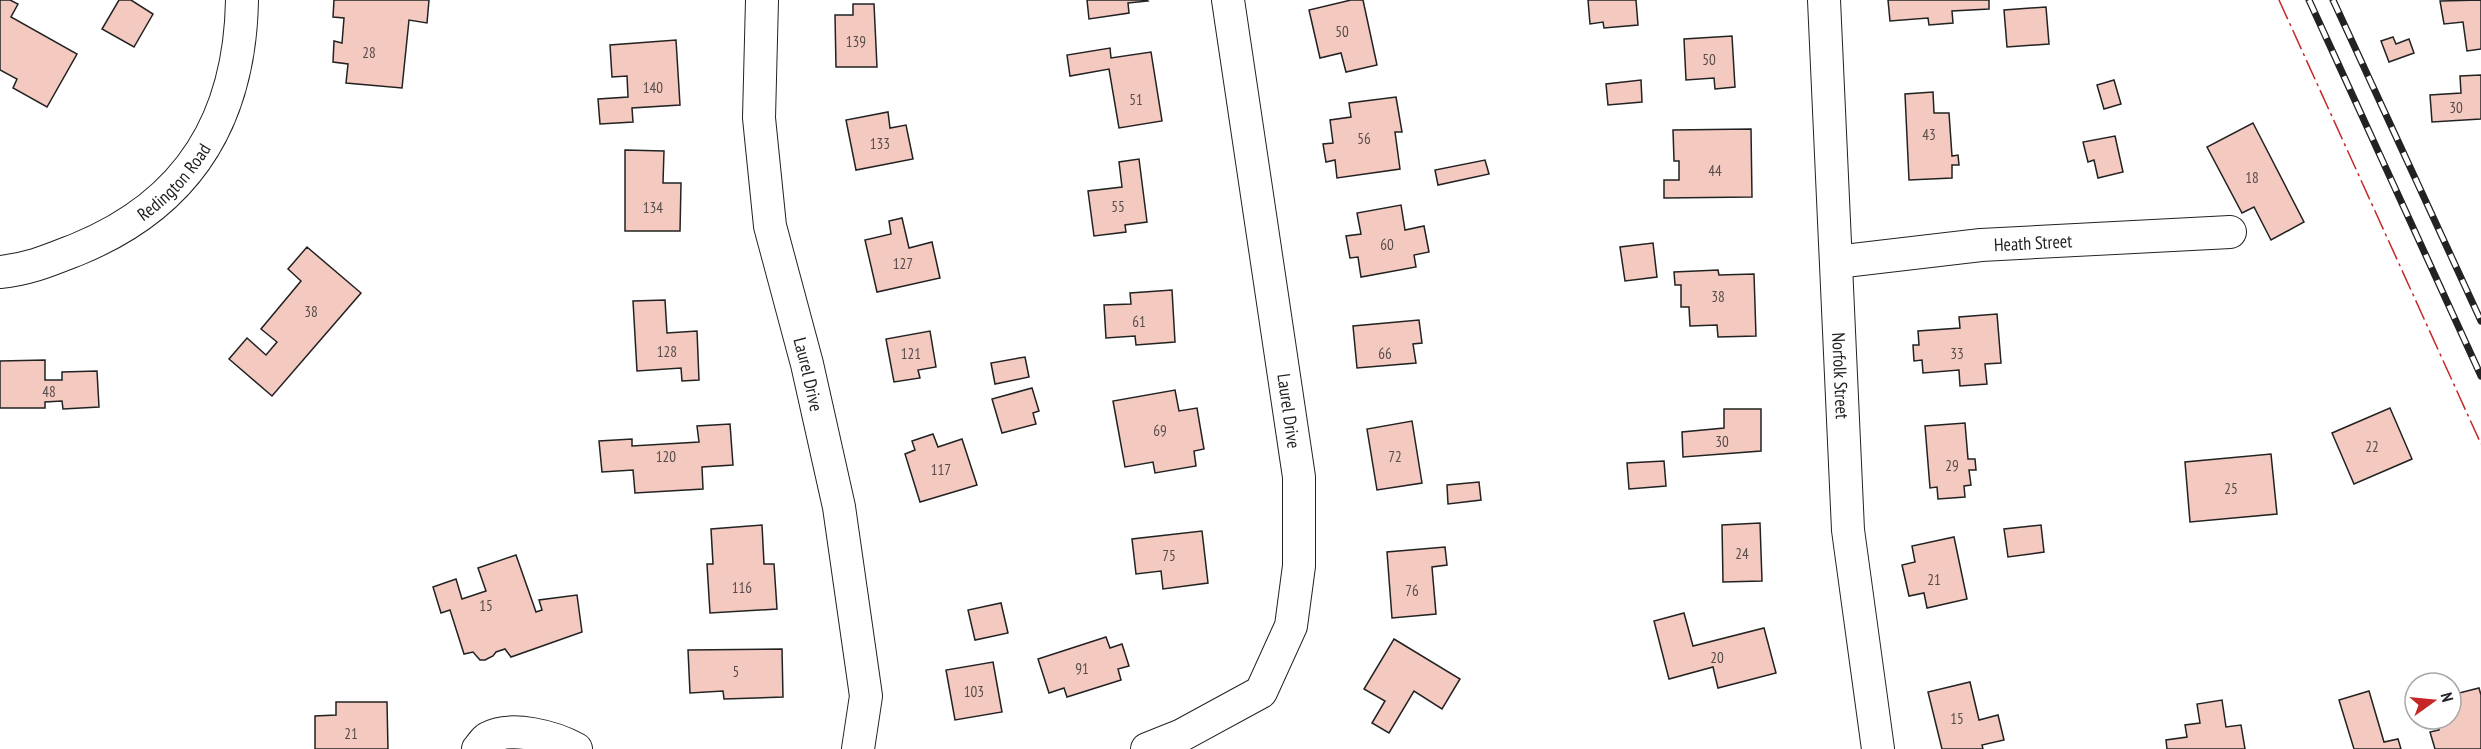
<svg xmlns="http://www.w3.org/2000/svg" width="2481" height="749" font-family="'PT Sans Narrow',sans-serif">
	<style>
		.building { fill: #f3c9c0; stroke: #222; stroke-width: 1.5 }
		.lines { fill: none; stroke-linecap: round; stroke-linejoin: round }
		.minor-casing { stroke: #222; stroke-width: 34 }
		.minor { stroke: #fff; stroke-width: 32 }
		.rail-casing { stroke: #222; stroke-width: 7 }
		.rail { stroke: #fff; stroke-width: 4.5; stroke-dasharray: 14; stroke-linecap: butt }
		.power { stroke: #c62828; stroke-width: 1.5; stroke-dasharray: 21 4.5 3 4.5; stroke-linecap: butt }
		.labels { text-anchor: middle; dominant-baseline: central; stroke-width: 4.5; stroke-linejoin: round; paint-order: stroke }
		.number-label { font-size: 15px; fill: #564c4a }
		.street-label { font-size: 18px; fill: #222; stroke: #fff }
	</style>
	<rect width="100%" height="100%" fill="#fff"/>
	<!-- building -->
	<g class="building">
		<polygon points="0,0 10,0 18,4 11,17 77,54 47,107 13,88 17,79 0,70"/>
		<polygon points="119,0 131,0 153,14 134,47 102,29"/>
		<polygon points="334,0 429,0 427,23 409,20 402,88 346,83 348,64 333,62 334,41 342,43 344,18 333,17"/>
		<polygon points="1087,0 1147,0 1148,1 1128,3 1129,13 1089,19"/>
		<polygon points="1351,0 1363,0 1377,65 1346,72 1341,53 1320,58 1309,10"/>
		<polygon points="1588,0 1636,0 1638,25 1604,28 1603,22 1590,24"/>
		<polygon points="1888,0 1989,0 1989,9 1952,11 1953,23 1929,25 1928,18 1890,21"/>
		<polygon points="2481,0 2481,49 2467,51 2463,22 2444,24 2440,1"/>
		<polygon points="853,4 874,4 877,67 836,67 835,15 853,15"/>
		<polygon points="2046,7 2049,44 2007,47 2004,10"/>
		<polygon points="1732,36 1735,87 1715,89 1714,78 1686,80 1684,39"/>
		<polygon points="2393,37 2396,44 2409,39 2414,53 2389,62 2381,41"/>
		<polygon points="676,40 680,105 632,108 633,122 600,124 598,99 628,97 627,76 612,77 610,45"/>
		<polygon points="1110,48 1111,58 1151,52 1162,121 1119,128 1109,69 1070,76 1067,55"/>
		<polygon points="2481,75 2481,119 2432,122 2430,95 2461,93 2460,76"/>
		<polygon points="1641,80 1642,102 1608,105 1606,84"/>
		<polygon points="2114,80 2121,104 2104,109 2097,85"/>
		<polygon points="1933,92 1934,113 1949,113 1952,156 1958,155 1959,165 1952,165 1952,178 1909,180 1905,94"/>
		<polygon points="1396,97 1402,132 1395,132 1400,169 1337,178 1335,160 1326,162 1323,144 1333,143 1330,120 1351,117 1349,103"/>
		<polygon points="888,112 890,128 906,125 913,159 856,170 846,120"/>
		<polygon points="2253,123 2304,222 2271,240 2254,207 2242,213 2207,147"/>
		<polygon points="1751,129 1752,197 1664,198 1664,180 1679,180 1679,161 1674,161 1673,130"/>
		<polygon points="2115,136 2123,172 2098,178 2094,160 2088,162 2083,142"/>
		<polygon points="625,150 664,151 663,183 681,183 680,231 625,231"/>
		<polygon points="1139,159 1147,222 1125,225 1126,232 1094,236 1088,191 1122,187 1119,162"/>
		<polygon points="1485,160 1489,174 1438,185 1435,170"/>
		<polygon points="1401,205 1405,230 1424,226 1429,252 1414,255 1416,267 1361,277 1358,257 1350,258 1346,236 1361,234 1357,213"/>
		<polygon points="902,218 909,248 932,242 940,278 877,292 865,240 891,234 889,221"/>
		<polygon points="1653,243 1657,277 1625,281 1620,247"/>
		<polygon points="307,247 361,293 272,396 229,359 247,338 266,355 277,342 261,329 301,281 288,269"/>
		<polygon points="1718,270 1719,275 1754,274 1756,336 1718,337 1717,325 1690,326 1689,307 1681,307 1681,285 1675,285 1674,272"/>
		<polygon points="1172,290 1175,342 1136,345 1135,336 1106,338 1104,305 1131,304 1130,293"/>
		<polygon points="665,300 667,333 697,331 699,380 682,381 681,368 637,371 633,301"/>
		<polygon points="1997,314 2001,363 1985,364 1987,384 1960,386 1959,370 1923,373 1922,360 1914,361 1913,345 1919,345 1918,331 1960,328 1959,317"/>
		<polygon points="1419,320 1422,343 1413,344 1416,363 1357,368 1353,326"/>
		<polygon points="930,331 936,367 918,370 920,378 894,382 886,339"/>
		<polygon points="1025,357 1029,377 995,384 991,363"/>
		<polygon points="45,360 45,380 62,380 62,372 97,371 99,407 63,409 62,401 45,402 45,408 0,408 0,361"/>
		<polygon points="1032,388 1039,411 1033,413 1036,424 1002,433 992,399"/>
		<polygon points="1175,390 1179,411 1197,408 1204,449 1194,451 1196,466 1155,473 1153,462 1125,467 1113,401"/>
		<polygon points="2390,408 2412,459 2354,484 2332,433"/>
		<polygon points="1724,409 1761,409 1761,451 1683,457 1682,432 1724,428"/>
		<polygon points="1412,421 1422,483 1377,490 1367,429"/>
		<polygon points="1965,423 1968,459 1975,459 1976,470 1969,470 1971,485 1964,486 1965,497 1938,499 1937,487 1930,488 1925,426"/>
		<polygon points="730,424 733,465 702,467 703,489 635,493 633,470 602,472 599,441 632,439 632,446 699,442 697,426"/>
		<polygon points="933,434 938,447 962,439 977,485 920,502 905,454 915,450 912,441"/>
		<polygon points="2271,454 2277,514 2190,522 2185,462"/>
		<polygon points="1664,461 1666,486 1629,489 1627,463"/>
		<polygon points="1479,482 1481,500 1448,504 1447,485"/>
		<polygon points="1760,523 1762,581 1723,582 1722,525"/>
		<polygon points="762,525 764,564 774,564 777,609 710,613 707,564 713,564 711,529"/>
		<polygon points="2041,525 2044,552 2008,557 2004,529"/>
		<polygon points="1202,531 1208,583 1163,589 1161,571 1136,574 1132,539"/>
		<polygon points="1954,537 1967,599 1927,608 1924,593 1909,596 1902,565 1915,562 1912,546"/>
		<polygon points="1445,547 1447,565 1432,567 1436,614 1392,618 1387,552"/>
		<polygon points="516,555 536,612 542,610 539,600 577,595 582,632 511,657 505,649 496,652 493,656 485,660 480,660 473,652 464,654 450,610 441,613 433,587 456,579 462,599 486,591 478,568"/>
		<polygon points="1001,603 1008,633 975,640 968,610"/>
		<polygon points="1684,613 1693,646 1764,628 1776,673 1718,688 1713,667 1669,679 1654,621"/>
		<polygon points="1106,637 1110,648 1122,644 1129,666 1118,669 1121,680 1067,697 1064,688 1049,693 1038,659"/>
		<polygon points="1394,639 1460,679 1442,709 1414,691 1389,733 1372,723 1385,701 1364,689"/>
		<polygon points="782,649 783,697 724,699 723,691 690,693 688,650"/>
		<polygon points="993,662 1002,712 955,720 946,670"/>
		<polygon points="1970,682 1979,720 1998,715 2004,740 1982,745 1983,749 1942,749 1928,692"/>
		<polygon points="2479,688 2481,695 2481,749 2435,749 2430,732 2439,730 2436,719 2451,719 2451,695"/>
		<polygon points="2369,691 2384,742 2398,739 2401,749 2354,749 2339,700"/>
		<polygon points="2222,700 2226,727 2241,725 2245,749 2167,749 2166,740 2187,737 2185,725 2200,723 2197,704"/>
		<polygon points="336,702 387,702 388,749 315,749 315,716 336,715"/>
	</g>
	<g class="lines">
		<!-- minor casing -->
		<g class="minor-casing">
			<g id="minor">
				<path id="s1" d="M762 0 759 118 770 226 807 364 839 507 866 696 858 749"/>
				<path id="s2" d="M1824 0 1848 530 1878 749"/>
				<path id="s3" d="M1836 262 1981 245 2230 232"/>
				<path id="s4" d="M0 272C30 269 50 260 78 249 190 203 240 118 242 0"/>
				<path d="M478 749C481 746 484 740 488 738 511 725 555 737 576 749"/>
				<polyline points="1147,749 1182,735 1261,692 1291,626 1299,566 1299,477 1228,0"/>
			</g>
		</g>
		<!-- minor -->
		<use href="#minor" class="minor"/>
		<!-- rail casing -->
		<g class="rail-casing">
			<g id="rail">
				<polyline points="2309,0 2481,376"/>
				<polyline points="2333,0 2481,321"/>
			</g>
		</g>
		<!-- rail -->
		<use href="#rail" class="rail"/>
		<!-- power -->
		<polyline class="power" points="2279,0 2481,444"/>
	</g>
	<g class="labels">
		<!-- number labels -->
		<g class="number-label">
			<text x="1342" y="31">50</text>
			<text x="856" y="41">139</text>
			<text x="369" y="52">28</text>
			<text x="1709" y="59">50</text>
			<text x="653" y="87">140</text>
			<text x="1136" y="99">51</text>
			<text x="2456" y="107">30</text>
			<text x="1929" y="134">43</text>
			<text x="1364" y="138">56</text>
			<text x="880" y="143">133</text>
			<text x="1715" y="170">44</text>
			<text x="2252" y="177">18</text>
			<text x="1118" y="206">55</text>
			<text x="653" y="207">134</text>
			<text x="1387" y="244">60</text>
			<text x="903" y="263">127</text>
			<text x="1718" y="296">38</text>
			<text x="311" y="311">38</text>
			<text x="1139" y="321">61</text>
			<text x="667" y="351">128</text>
			<text x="911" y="353">121</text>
			<text x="1385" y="353">66</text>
			<text x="1957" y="353">33</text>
			<text x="49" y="391">48</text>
			<text x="1160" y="430">69</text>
			<text x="1722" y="441">30</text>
			<text x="2372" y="446">22</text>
			<text x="666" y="456">120</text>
			<text x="1395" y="456">72</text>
			<text x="1952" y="465">29</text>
			<text x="941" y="469">117</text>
			<text x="2231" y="488">25</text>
			<text x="1742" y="553">24</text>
			<text x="1169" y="555">75</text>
			<text x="1934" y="579">21</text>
			<text x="742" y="587">116</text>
			<text x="1412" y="590">76</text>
			<text x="486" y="605">15</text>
			<text x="1717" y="657">20</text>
			<text x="1082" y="668">91</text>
			<text x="736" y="671">5</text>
			<text x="974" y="691">103</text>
			<text x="1957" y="718">15</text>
			<text x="351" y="733">21</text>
		</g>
		<!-- street labels -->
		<g class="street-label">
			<text stroke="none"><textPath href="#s4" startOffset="200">Redington Road</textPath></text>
			<text stroke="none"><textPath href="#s3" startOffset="198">Heath Street</textPath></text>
			<text stroke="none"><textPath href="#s1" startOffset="380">Laurel Drive</textPath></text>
			<text stroke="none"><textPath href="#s2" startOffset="376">Norfolk Street</textPath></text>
			<text transform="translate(1289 411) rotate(82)">Laurel Drive</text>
		</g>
	</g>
	<!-- north arrow -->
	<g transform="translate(2433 701) rotate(75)"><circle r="28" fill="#ffffff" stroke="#a7a7a7" stroke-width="1.5"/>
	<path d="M0-4.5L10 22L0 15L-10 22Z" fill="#c62828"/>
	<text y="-9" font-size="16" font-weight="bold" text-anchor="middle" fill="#222222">N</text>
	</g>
</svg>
